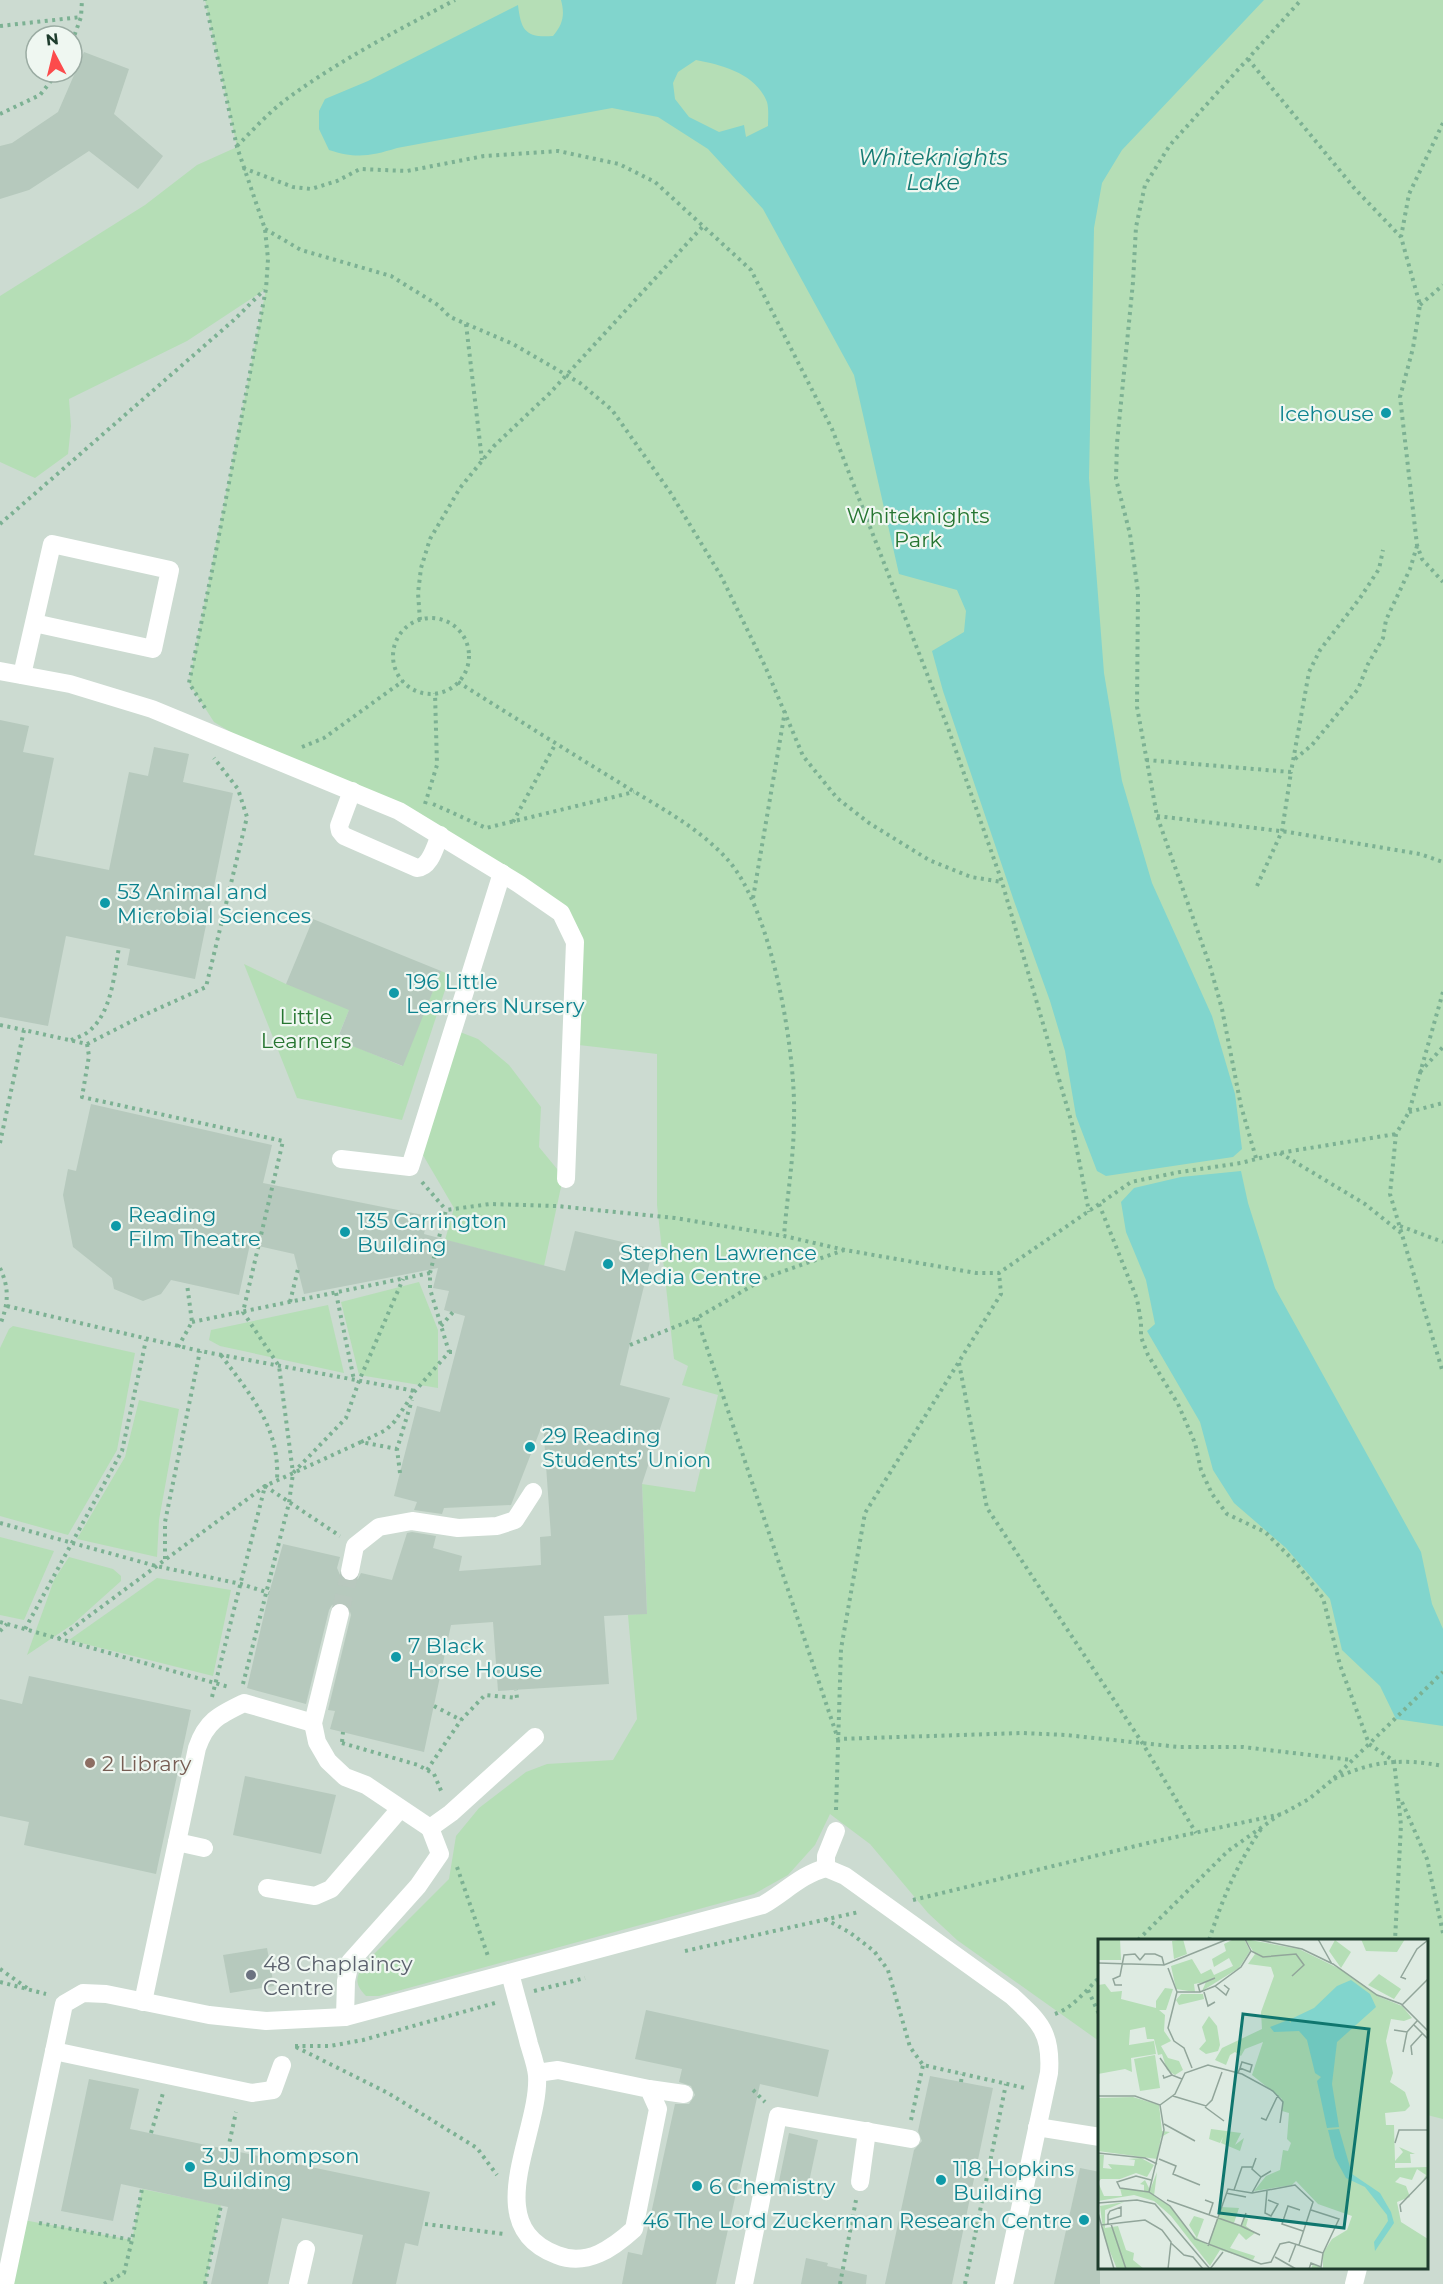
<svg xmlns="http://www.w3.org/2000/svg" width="1443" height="2284" font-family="Montserrat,sans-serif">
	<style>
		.built { fill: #ccdbd1; fill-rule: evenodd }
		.green { fill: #b5deb6 }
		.water { fill: #81d5cd; fill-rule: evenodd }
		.building { fill: #b6c9bd }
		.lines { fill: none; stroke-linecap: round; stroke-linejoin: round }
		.minor-tunnel { stroke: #b8c8be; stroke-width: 18; stroke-dasharray: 18 9; stroke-linecap: butt }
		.path { stroke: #7cb193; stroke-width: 4; stroke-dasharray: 3 4.5; stroke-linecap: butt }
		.minor { stroke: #fff; stroke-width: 18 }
		.culture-dot { fill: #0f9aa8; stroke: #eff7f1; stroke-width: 2 }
		.education-dot { fill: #8d6e63; stroke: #eff7f1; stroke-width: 2 }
		.worship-dot { fill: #6b7280; stroke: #eff7f1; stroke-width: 2 }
		.labels { text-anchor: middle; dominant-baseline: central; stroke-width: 4.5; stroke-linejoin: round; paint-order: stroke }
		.culture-label { font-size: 21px; fill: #0d838f; stroke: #eff7f1; text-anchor: start }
		.park-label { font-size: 21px; fill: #267531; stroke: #eff7f1 }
		.education-label { font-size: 21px; fill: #785e54; stroke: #eff7f1; text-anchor: start }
		.worship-label { font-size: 21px; fill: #5b616d; stroke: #eff7f1; text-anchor: start }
		.water-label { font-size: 22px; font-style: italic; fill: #157b73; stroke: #eff7f1 }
		.inset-road { fill: none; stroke: #91a59a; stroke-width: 1.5 }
		.view { fill: #0f766e; fill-opacity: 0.15; stroke: #0f766e; stroke-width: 3 }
		.inset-edge { fill: none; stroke: #1e3c2d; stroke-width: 3 }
	</style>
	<rect width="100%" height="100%" fill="#deebe2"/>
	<!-- built -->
	<path class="built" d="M0 0H1443V2284H0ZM36 36H72V72H36ZM1100 1940H1426V2268H1100Z"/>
	<!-- green -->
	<g class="green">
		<path d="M205 0H1443V2119L1427 2115 1426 1940H1100L1099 2041 957 1940 928 1913 870 1844 830 1814 815 1845 788 1875 754 1894 379 1996H366C353 1983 356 1976 366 1962L449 1879 456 1836 479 1808 526 1772 547 1764 613 1760 637 1719 628 1615 647 1613 642 1484 695 1492 718 1395 682 1385 688 1366 674 1359 657 1205V1054L570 1044 575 942 561 913 440 835 274 758 214 722 189 683 266 289 187 341 69 399 71 426 68 454 35 478 0 462V296L145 205 197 165 237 147Z"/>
		<polygon points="244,964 286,984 360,984 337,1039 402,1066 441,971 450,975 402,1120 297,1098"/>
		<polygon points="460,1032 478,1039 509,1065 541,1107 539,1147 562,1175 561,1187 544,1266 445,1240 454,1208 420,1150"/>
		<polygon points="419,1282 438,1330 438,1388 359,1375 341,1302"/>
		<polygon points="328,1305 344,1373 220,1346 209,1340 211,1330"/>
		<polygon points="13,1326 135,1353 117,1450 68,1535 0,1516 0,1348 9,1329"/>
		<polygon points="139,1400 179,1409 159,1520 157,1557 77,1539 125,1457"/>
		<polygon points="0,1537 54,1551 24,1620 0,1615"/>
		<polygon points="69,1557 113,1569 121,1576 121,1581 73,1624 27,1655 54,1580"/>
		<polygon points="157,1578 231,1590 213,1676 69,1640"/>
		<polygon points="142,2189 221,2205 205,2284 5,2284 18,2219 132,2240"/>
	</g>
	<!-- water -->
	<g class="water">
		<path d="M561 0H1264L1122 150 1102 183 1094 228 1089 478 1104 673 1122 781 1152 883 1212 1016 1235 1094 1242 1149 1233 1157 1106 1176 1097 1171 1076 1116 1065 1051 1050 1001 1014 901 943 691 932 651 964 632 966 611 957 590 899 574 854 375 763 209 708 149 658 117 612 108 397 148C371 156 356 159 329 150L319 129V111L325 99 368 81 518 5C521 31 526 38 553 36 563 24 565 15 561 0ZM696 60C723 65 756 74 767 102 769 109 768 119 768 126L746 137 744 125 719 132 689 117 675 99 673 83 678 72Z"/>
		<polygon points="1241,1171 1248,1203 1275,1288 1421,1552 1432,1604 1443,1629 1443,1726 1396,1719 1380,1686 1342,1650 1330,1599 1286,1548 1234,1503 1213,1470 1200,1422 1147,1331 1155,1324 1146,1280 1126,1232 1121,1202 1134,1188 1181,1177"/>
	</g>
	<!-- building -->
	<g class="building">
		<polygon points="84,52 129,69 114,114 163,156 138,189 89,151 29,190 0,199 0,146 12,143 58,112"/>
		<polygon points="0,720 29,726 23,752 54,758 34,855 109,870 129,772 148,776 154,747 189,754 183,782 233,793 195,979 127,965 130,949 66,936 48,1026 0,1017"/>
		<polygon points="313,919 441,971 403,1066 337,1040 349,1010 286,984"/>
		<polygon points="91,1104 272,1145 263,1183 428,1216 424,1234 565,1271 575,1231 653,1249 620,1385 670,1398 642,1484 647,1614 604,1616 609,1684 498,1691 493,1622 451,1625 424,1752 330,1729 335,1711 328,1710 351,1615 348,1605 342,1602 332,1605 329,1610 306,1704 247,1688 269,1593 283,1544 340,1557 337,1568 340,1575 348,1582 358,1579 361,1573 392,1580 407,1533 412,1532 436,1536 433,1548 462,1556 459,1571 541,1565 540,1537 551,1536 543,1423 511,1505 444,1508 442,1514 414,1510 417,1502 394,1496 417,1406 440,1412 465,1316 444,1310 449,1291 433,1288 438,1268 304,1294 294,1254 250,1244 239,1295 171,1280 161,1294 143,1301 114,1289 112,1278 73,1247 63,1195 68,1169 76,1171"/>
		<polygon points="29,1676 191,1710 156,1874 24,1845 29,1822 0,1816 0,1699 22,1704"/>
		<polygon points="245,1776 336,1795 321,1854 233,1835"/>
		<polygon points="267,1948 274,1986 230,1993 223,1955"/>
		<polygon points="646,2010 829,2050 818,2097 760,2084 716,2284 622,2284 628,2252 642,2255 675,2104 689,2104 695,2095 691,2086 679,2082 682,2069 635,2059"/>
		<polygon points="930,2076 993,2088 952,2284 885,2284 914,2150 922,2141 918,2131"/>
		<polygon points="89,2079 139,2089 130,2129 430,2192 418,2246 405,2243 396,2284 352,2284 363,2235 282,2218 268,2284 211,2284 228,2207 121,2184 113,2221 61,2211"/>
		<polygon points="789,2133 818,2140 806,2196 777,2191"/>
		<polygon points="1080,2168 1100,2172 1100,2284 1054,2284"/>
		<polygon points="806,2258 828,2263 827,2266 867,2275 866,2284 801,2284"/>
	</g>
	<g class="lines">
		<!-- minor-tunnel -->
		<polyline class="minor-tunnel" points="340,1613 350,1571"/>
		<!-- path -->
		<g class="path">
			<polyline points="0,26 81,17"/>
			<polyline points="72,42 81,17 82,0"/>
			<polyline points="1248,59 1355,189 1401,237"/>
			<polyline points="0,114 40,95 58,72"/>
			<polyline points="1443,123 1409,194 1401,237 1420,305 1413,348 1400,397 1417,545 1422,559 1443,582"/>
			<path d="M237 146C253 130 269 112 288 98 340 60 398 30 455 0"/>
			<polyline points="243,168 293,187 311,189 337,181 360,169 407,171 484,156 558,151 619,164 655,182 751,270 832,429 948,728 1002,882 1072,1124 1089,1212"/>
			<polyline points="265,229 301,250 391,276 438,305 450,317 513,344 580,383 612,410 670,492 721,576 765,666 803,756 837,798 869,823 929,860 971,877 1002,882"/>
			<polyline points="1420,305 1443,285"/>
			<polyline points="466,324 482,460"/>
			<polyline points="0,524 235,319 264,290"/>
			<circle cx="431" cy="656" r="38"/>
			<polyline points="420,620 418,593 421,568 430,539 460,488 494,446 550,393 704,225"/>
			<path d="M458 682C512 716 566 750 620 783 657 806 697 826 727 859 772 908 796 1052 794 1118 794 1157 787 1197 784 1236"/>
			<polyline points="205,708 189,683 215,556 266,289 268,259 265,229 237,147 205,0"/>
			<polyline points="302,747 324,738 403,681"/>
			<polyline points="1295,759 1312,745 1358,689 1368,664 1383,638 1386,620 1410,569 1417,546"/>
			<polyline points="1146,760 1291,772 1309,672 1320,650 1360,598 1379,569 1383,550"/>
			<polyline points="425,804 437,765 435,693"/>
			<polyline points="433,804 486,828 634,792"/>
			<polyline points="1157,816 1288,832 1420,854 1443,862"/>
			<polyline points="513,822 556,743"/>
			<polyline points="1257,886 1282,831 1291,772"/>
			<polyline points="753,898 785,711"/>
			<polyline points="1443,992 1409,1112 1396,1134 1390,1194 1443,1373"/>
			<polyline points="0,1025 24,1030"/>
			<path d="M71 1040C76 1038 83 1036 88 1032 112 1013 114 975 119 947"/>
			<polyline points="87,1044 89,1056 82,1097 283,1141 243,1312 279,1366 293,1473"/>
			<polyline points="1420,1072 1443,1047"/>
			<polyline points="1409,1112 1443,1103"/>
			<polyline points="0,1143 24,1030 87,1044 144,1015 206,987 247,817 238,789 214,758"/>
			<polyline points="1280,1153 1365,1204 1401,1233"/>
			<polyline points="1256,1158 1241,1106 1222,1009 1210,966 1157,816 1137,707 1138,592 1130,534 1116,479 1117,443 1133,282 1136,227 1145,185 1170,145 1301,0"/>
			<polyline points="422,1182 446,1210"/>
			<polyline points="1099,1204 1137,1299 1141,1322 1141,1337 1148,1355 1178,1404 1195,1443 1201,1470 1212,1494 1227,1514 1265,1532 1296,1563 1323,1598 1340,1665 1369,1744 1394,1761 1401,1825 1395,1940"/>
			<polyline points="1400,1226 1443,1242"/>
			<path d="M0 1268C10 1289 8 1305 0 1325"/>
			<polyline points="336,1293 354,1380"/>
			<polyline points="290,1302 298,1269"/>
			<polyline points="7,1306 200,1351 415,1391"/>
			<polyline points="697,1318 838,1739 1023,1733 1066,1735 1179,1747 1243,1747 1352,1760"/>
			<polyline points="192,1322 430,1273"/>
			<polyline points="441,1326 453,1312"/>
			<polyline points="630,1345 697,1318 767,1277 844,1250"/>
			<polyline points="178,1347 192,1322 187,1284"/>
			<polyline points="449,1352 456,1352"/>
			<path d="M221 1355C251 1396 280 1427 277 1480"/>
			<polyline points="959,1363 987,1508 1143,1744 1196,1833"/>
			<polyline points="361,1442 386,1430 395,1421 415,1391 449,1352 430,1289 430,1273 446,1210 490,1204 557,1206 675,1218 784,1236 845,1250 976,1273 999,1273 1131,1182 1180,1172 1241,1163 1279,1153 1396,1134"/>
			<polyline points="400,1473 397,1449 412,1400"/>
			<polyline points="0,1523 156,1566 241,1584 269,1593"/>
			<polyline points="165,1559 165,1522 200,1351"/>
			<polyline points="0,1622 229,1687"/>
			<polyline points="25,1629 122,1451 146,1340"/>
			<polyline points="0,1631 7,1624"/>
			<polyline points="58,1639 265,1486 361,1442 397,1449"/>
			<polyline points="243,1684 289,1503 293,1473 346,1418 359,1381 403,1279"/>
			<polyline points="212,1697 265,1486 340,1536"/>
			<polyline points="434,1706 461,1720"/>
			<polyline points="342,1742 343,1732"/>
			<polyline points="342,1743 418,1765 434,1774 442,1793"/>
			<polyline points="427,1770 461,1720 485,1695 517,1698 516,1690"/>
			<path d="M1334 1779C1371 1761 1402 1758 1443 1766"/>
			<polyline points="1402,1802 1427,1859 1443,1933"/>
			<polyline points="836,1810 841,1649 865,1513 1001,1294 999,1273"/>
			<polyline points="457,1867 489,1959"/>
			<polyline points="913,1900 1148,1843 1282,1814 1309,1799 1331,1781 1443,1672"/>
			<polyline points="825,1919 849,1932 874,1951 888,1970 910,2047 923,2065 1025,2088"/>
			<polyline points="1138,1940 1228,1851 1279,1815"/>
			<path d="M1209 1940C1224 1895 1236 1866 1263 1826"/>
			<polyline points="685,1951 859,1912"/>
			<polyline points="0,1969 27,1988"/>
			<polyline points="0,1982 46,1994"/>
			<polyline points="1088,1990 1100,2016"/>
			<polyline points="534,1991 585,1978"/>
			<path d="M1055 2014C1074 2007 1086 1990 1100 1977"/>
			<polyline points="295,2046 330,2046 363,2040 495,2003"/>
			<polyline points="296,2047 388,2093 477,2148 497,2175"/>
			<polyline points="961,2082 962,2074"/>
			<polyline points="753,2090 765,2102"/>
			<polyline points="911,2120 923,2065"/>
			<polyline points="151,2133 163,2093"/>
			<polyline points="228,2149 236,2112"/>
			<polyline points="39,2223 132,2240 142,2189"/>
			<polyline points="425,2224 504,2234"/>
			<polyline points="104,2284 124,2273 132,2240"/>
			<polyline points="205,2284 221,2205"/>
			<polyline points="840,2284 856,2200"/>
			<polyline points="965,2284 1006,2084"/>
		</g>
		<!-- minor -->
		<g class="minor">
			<polyline points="0,671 70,684 152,709 399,811 519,884 561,913 575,942 566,1179"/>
			<polyline points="22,675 52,544 170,570 153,649 34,623"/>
			<path d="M352 791 339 826 340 831 344 836 417 868C431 867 435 846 440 835"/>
			<polyline points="341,1159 410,1167 502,873"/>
			<polyline points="350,1571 355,1546 379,1527 412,1521 458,1528 497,1526 515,1520 533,1492"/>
			<polyline points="340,1613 313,1723 317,1742 328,1761 345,1777 366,1785 430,1828"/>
			<polyline points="177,1842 204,1848"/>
			<polyline points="826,1868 826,1856 836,1831"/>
			<polyline points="267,1888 315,1896 331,1889 400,1809"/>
			<path d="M510 1973C516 1997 523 2020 529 2044 532 2054 536 2065 537 2075 541 2132 477 2225 557 2255 587 2267 613 2248 634 2229L658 2109 649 2089 558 2070 537 2073"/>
			<path d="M143 2002 197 1748C206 1721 219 1715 244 1703L313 1723"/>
			<polyline points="345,2017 346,1981 350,1962 418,1886 440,1854 430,1828 451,1813 535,1737"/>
			<polyline points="54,2051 252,2093 273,2090 282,2065"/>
			<polyline points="649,2089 684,2094"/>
			<polyline points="1037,2127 1100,2137"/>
			<polyline points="860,2182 867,2131"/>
			<path d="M5 2284 64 2004 83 1993 106 1994 209 2015 266 2021 345 2017 763 1905C784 1893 802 1874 826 1868L845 1876 1012 1996C1040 2022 1052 2033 1049 2073L1004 2284"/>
			<polyline points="298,2284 306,2249"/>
			<polyline points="744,2284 778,2116 911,2139"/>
			<polyline points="1354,2284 1358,2268"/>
		</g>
	</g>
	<!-- markers -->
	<g class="culture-dot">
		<circle cx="1386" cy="413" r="6"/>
		<circle cx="105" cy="903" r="6"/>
		<circle cx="394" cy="993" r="6"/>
		<circle cx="116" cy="1226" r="6"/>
		<circle cx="345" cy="1232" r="6"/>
		<circle cx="608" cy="1264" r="6"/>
		<circle cx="530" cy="1447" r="6"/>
		<circle cx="396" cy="1657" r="6"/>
		<circle cx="190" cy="2167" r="6"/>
		<circle cx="941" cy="2180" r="6"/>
		<circle cx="697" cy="2186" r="6"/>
		<circle cx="1084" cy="2220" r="6"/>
	</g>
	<circle class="education-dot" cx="90" cy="1763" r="6"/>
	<circle class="worship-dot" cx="251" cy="1975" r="6"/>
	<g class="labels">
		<!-- culture labels -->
		<g class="culture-label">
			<text x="1374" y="413" text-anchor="end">Icehouse</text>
			<text x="117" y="891">53 Animal and<tspan x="117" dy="24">Microbial Sciences</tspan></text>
			<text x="406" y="981">196 Little<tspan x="406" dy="24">Learners Nursery</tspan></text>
			<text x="128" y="1214">Reading<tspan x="128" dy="24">Film Theatre</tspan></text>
			<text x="357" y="1220">135 Carrington<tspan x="357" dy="24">Building</tspan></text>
			<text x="620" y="1252">Stephen Lawrence<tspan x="620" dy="24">Media Centre</tspan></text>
			<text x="542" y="1435">29 Reading<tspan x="542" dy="24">Students’ Union</tspan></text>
			<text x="408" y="1645">7 Black<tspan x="408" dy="24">Horse House</tspan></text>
			<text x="202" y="2155">3 JJ Thompson<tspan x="202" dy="24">Building</tspan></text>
			<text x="953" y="2168">118 Hopkins<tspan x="953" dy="24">Building</tspan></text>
			<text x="709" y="2186">6 Chemistry</text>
			<text x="1072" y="2220" text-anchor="end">46 The Lord Zuckerman Research Centre</text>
		</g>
		<!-- park labels -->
		<g class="park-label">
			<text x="918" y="515">Whiteknights<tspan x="918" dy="24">Park</tspan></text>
			<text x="306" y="1016">Little<tspan x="306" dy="24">Learners</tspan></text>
		</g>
		<!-- education labels -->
		<g class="education-label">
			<text x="102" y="1763">2 Library</text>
		</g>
		<!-- worship labels -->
		<g class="worship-label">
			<text x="263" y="1963">48 Chaplaincy<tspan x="263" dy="24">Centre</tspan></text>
		</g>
		<!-- water labels -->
		<g class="water-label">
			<text x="933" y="157">Whiteknights<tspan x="933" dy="25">Lake</tspan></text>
		</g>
	</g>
	<!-- overview -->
	<g transform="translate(1098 1939)">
		<rect width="330" height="330" fill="#deebe2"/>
		<path d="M0 0H22L23 21H0ZM85 0 89 15 76 20 74 2ZM136 0H146L152 12 141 29 104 52 108 43 96 45 97 53 78 50 73 27 94 20 103 35 113 30 116 36 135 27 131 19 116 28 114 20 128 12 126 5ZM147 0 201 10 244 31 282 58 304 67 314 79 306 82 293 80 288 102 295 134 292 143 307 153 312 167 307 172 287 174 288 186H296L297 222 305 213 301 208 317 215H312L313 224H297V229L330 228V235L322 247 328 236 319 230 314 241 302 238 297 243 308 247 312 258 299 263 303 283 330 300V330H213L215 325 225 329V314L234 300 249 291 254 277 220 265 198 242 194 246 156 252 168 237 182 231 185 211 190 212 193 204 189 200 191 174 184 172V160L154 136 165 103 147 110 143 117 137 113 132 116 128 126 117 121 124 109 164 90 163 73 176 37 173 28 150 25 157 15ZM263 0H307L299 13 268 12ZM237 1 253 13 243 29 231 12ZM281 35 303 50 296 60 270 46ZM7 45 13 53 24 52 23 60 58 69V62L67 49 75 50 68 71H61L67 76 66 92 73 102 63 107 70 119 81 122 85 131 77 136 69 131 64 115 60 116 56 100H49L47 88 32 91 31 106 56 102 58 115 33 119 34 133 27 130 0 135V46ZM83 55H105L106 60 81 66 78 61ZM111 77 119 87 122 106 120 112 108 115 101 110 108 102 104 88ZM57 116 62 149 42 152 36 120ZM35 158 61 166 64 192 72 193 63 198 59 220 0 212V159ZM113 190 143 194 137 206 146 199 142 212 123 204 125 198 122 204 111 200ZM0 215 6 216 5 229 14 230 10 225 36 227 37 221 30 220 43 219 56 226 49 238 38 234 22 240H3L0 243 6 257H24L22 249 46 252V246L42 245 47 241 52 251 59 233 56 257 72 267 93 295 110 306 123 268 141 269 136 284 143 287 146 279 150 280 148 287 157 294 148 301 141 294 132 309 157 317 155 321 122 311 112 327 73 277 56 262 36 256 0 262ZM26 263 7 271V289L20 287 28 311 36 314 35 321 46 330H19L6 298 2 267ZM96 277 106 280 99 299 91 286Z" fill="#b5deb6"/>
		<path d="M253 41 272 55 278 68 239 103 234 145 241 188 229 189 219 142 223 138 217 134 209 101 201 92 176 93 172 88 190 81 193 84V80L216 69 239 47ZM241 190 254 235 282 254 293 273 296 284 277 312 276 303 290 282 289 276 267 248 248 239 237 219 230 191Z" fill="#81d5cd"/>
		<path class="inset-road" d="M147 0 153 12 165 18 198 15 206 26 194 37M157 0 204 10 235 25 279 56 303 65 330 92M220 0 234 25M42 21 47 15H57L64 18 66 26M0 24 66 26 130 0M70 29 79 53 70 89 76 102 86 109 94 129M308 40 303 38 319 10 330 1M24 46H17L15 40 22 37 26 16 37 15 42 21M117 47 128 56 131 50 126 46M79 53H102L117 47 143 28 153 12M102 53 100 46 117 39M106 53 110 67 117 63M304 66 330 40M316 86 330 100M296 91 309 93 319 82M305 113 309 93M314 116 313 107 324 95M62 119 74 136M140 134 142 129 144 123 154 126 152 133 142 129M65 136 66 139 74 136 84 140M0 157H37L62 166 66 191 51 253 72 267 97 300 163 325 173 323 182 305 191 303 225 314 223 328 213 324 211 330M75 157 108 167 114 161 124 133M62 166 77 155 87 134 110 126 144 135 175 152 185 163 182 184M107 168 126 182M163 179 168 181 180 156M66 185 97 202M297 204 301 191H330M0 214 47 219 59 225M158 219 154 230 163 238M61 220 78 227 75 235 102 246M136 251 144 228H154M169 252 167 274 173 277 180 265 170 261M51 253 22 249 19 243 38 237 53 241M128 254 148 258M154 254 163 238 173 232M69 261 143 287 148 274M107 261 115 264 111 276M0 264 39 261 57 265 112 330M202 271 190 267 184 285 205 292M213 271 241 280 225 314M303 273 302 266 330 237M0 274 16 330M10 281 23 277V268L12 272 10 276V285M13 285 28 330M3 286 47 281 64 291 73 303 70 330M143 287 162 296M73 304 86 316 95 318 105 330M110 307 130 250 154 254 197 246 215 263 201 306M177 318 198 330M191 323 198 305M112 330 125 313"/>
		<path class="view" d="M145 75 271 90 246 289 121 274Z"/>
		<rect width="330" height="330" class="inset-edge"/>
	</g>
	<!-- north arrow -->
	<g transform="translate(54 54) rotate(353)"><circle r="28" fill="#eff7f1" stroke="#9baca3" stroke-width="1.5"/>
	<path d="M0-4.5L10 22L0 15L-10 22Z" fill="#fc4b4c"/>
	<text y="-9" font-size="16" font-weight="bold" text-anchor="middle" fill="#1e3c2d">N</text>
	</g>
</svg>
